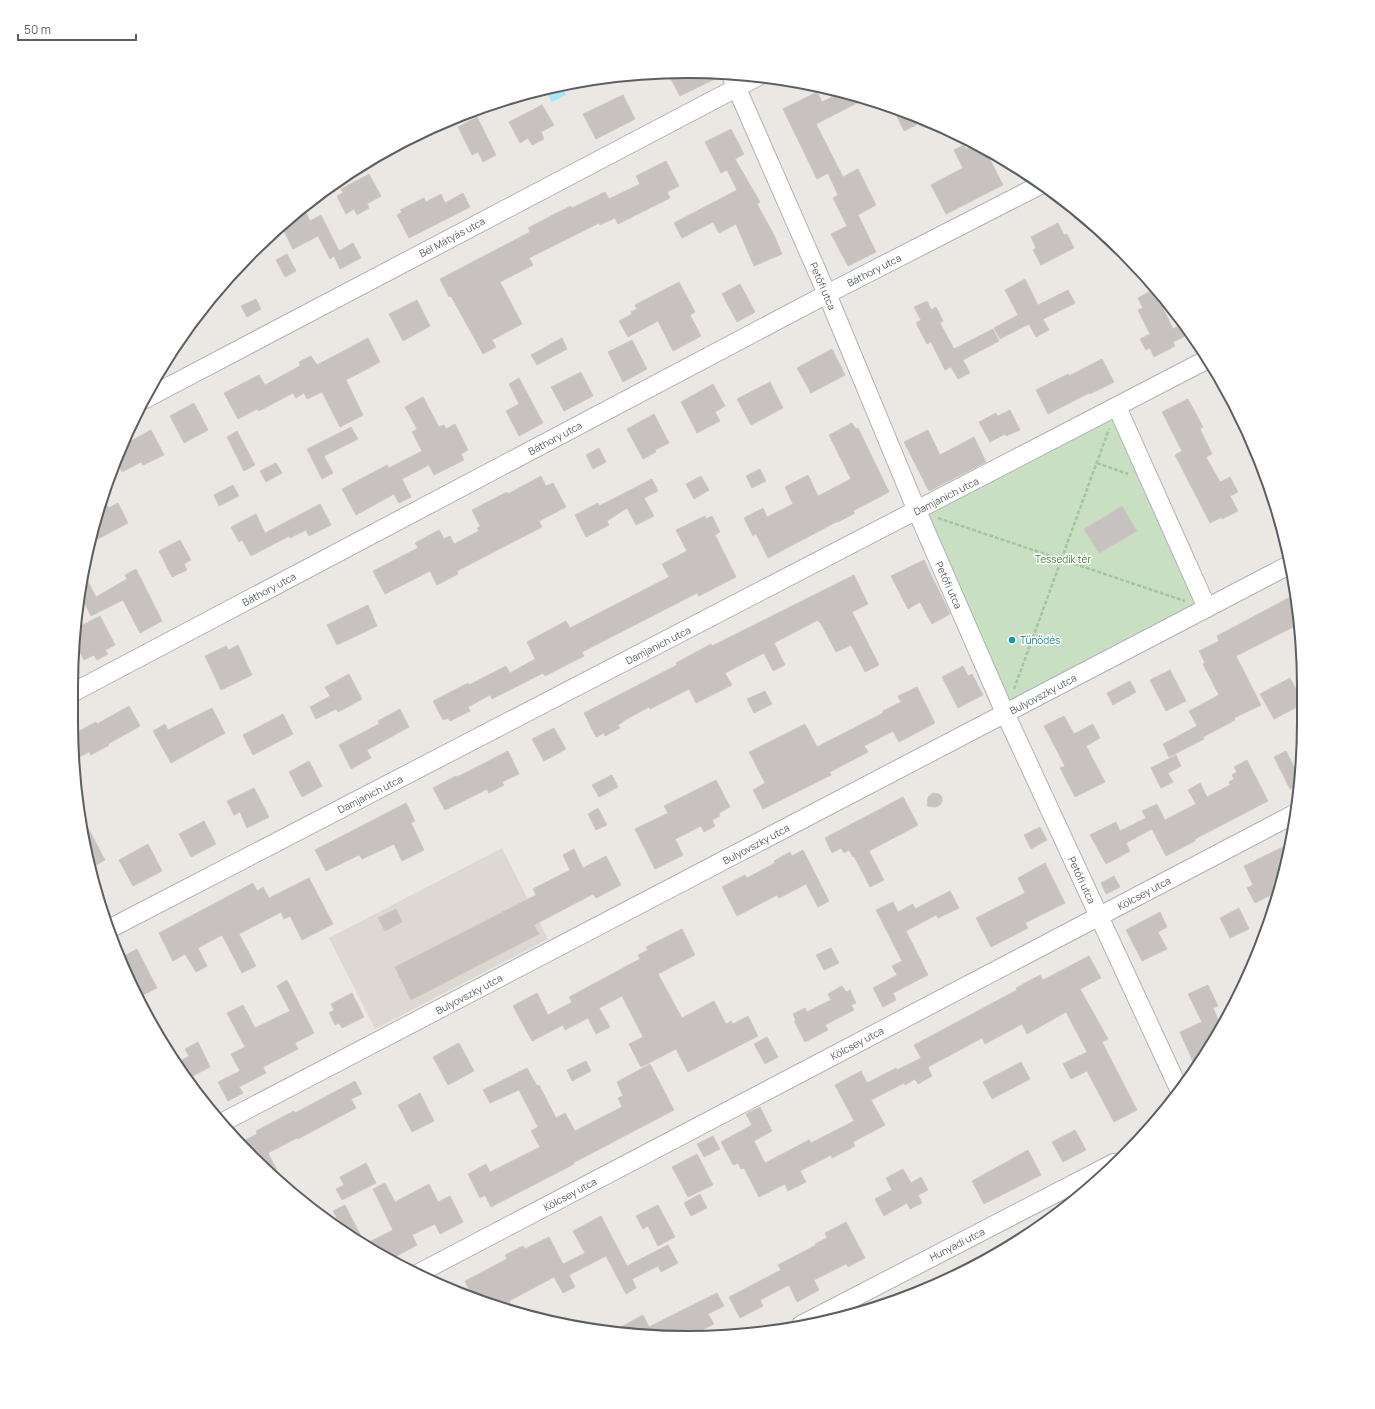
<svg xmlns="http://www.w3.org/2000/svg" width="1375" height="1409" font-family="Manrope,sans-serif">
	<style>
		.education { fill: #ded8d3 }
		.green { fill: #c8e0c1 }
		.water { fill: #a9e5f4 }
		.building { fill: #c7c2bf; stroke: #cfc8c1 }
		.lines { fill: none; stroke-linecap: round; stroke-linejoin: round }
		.street-casing { stroke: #afb3b6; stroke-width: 20 }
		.path { stroke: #a0c7a1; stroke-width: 2.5; stroke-dasharray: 4 2; stroke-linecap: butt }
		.street { stroke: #fff; stroke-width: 18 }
		.culture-dot { fill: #0f9aa8; stroke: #fff; stroke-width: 1.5 }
		.labels { text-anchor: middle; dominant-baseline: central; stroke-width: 3; stroke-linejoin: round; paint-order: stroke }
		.street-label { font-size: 10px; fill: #5a5f61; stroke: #fff }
		.park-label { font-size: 10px; fill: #497d3e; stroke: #fff }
		.culture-label { font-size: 10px; fill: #0d838f; stroke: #fff; text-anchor: start }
		.rim { fill: none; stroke: #5a5f61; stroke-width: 2 }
	</style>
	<rect width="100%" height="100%" fill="#ebe7e2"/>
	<!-- education -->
	<polygon class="education" points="502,848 548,939 375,1029 329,938"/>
	<!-- green -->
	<polygon class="green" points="1117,407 1207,608 1005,713 917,511"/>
	<!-- water -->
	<polygon class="water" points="561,86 566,95 552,102 545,89"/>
	<!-- building -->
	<g class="building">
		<polygon points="682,73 721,75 721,76 680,96 671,79"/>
		<polygon points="817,92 822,102 840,93 865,99 816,124 843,177 858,169 876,205 858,215 876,252 848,266 831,234 847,226 833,198 838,195 828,173 817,179 783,109"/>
		<polygon points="623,95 635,119 596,139 583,114"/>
		<polygon points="542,105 554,125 541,132 544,139 532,145 528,138 520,143 509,122"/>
		<polygon points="892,106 912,116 916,125 904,131"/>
		<polygon points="477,117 496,155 483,162 478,152 472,155 458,127"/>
		<polygon points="731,129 744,154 735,159 760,202 757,204 774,235 782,254 754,266 736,224 719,233 713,222 682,238 674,223 737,190 727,170 721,173 705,142"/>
		<polygon points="975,144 984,148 1003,185 946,214 931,185 963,168 954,150 964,145 966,149"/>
		<polygon points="666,161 679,186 667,192 670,198 618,224 615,218 600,225 599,223 529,258 533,265 500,282 522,324 492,340 496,347 483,354 451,296 449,297 440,279 530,232 528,228 549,217 571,206 572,208 605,192 609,199 640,184 636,176"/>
		<polygon points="369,174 381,196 367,204 369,208 357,215 354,209 346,214 337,196 343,193 341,189"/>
		<polygon points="463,193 470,207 409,238 397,215 402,212 400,210 424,198 426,202 441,194 445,203"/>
		<polygon points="303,207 310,221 321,215 339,251 353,243 361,258 340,269 334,256 330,259 318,236 293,249 282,227"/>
		<polygon points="1058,223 1064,235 1067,234 1074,248 1041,265 1033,250 1036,248 1031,237"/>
		<polygon points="287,254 296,271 285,277 276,260"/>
		<polygon points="1025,279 1038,305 1068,290 1075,303 1043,319 1049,330 1036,337 1029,324 1000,339 994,328 1018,315 1005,290"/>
		<polygon points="679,282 695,312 690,315 701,336 673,351 658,321 628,337 619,321 632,314 631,312 637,309 635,305"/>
		<polygon points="740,284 755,312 737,322 722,294"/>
		<polygon points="1154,289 1173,329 1184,323 1189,334 1173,342 1175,346 1154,357 1150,348 1146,350 1140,339 1150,334 1138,310 1143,308 1138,298"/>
		<polygon points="256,299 261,309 247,317 241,306"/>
		<polygon points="417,300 430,326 403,341 389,314"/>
		<polygon points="927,301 931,310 936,307 943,321 940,323 954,349 993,329 999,341 963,360 970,373 958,379 951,367 945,370 931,342 927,344 916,323 921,320 914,307"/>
		<polygon points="368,338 380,362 346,380 363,415 340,427 322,392 307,399 304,393 296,398 293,393 259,411 257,409 238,419 224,393 259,375 265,385 300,366 299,362 311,356 317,365"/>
		<polygon points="562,338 567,349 537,365 531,355"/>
		<polygon points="632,340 647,369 623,382 608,352"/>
		<polygon points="832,349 845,375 811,393 797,368"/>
		<polygon points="1102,359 1114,382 1090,394 1089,393 1048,414 1036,390 1068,374 1069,376"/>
		<polygon points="581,372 593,396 564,411 551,387"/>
		<polygon points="519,378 543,423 519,436 506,411 519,404 509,384"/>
		<polygon points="770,382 783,408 751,425 737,399"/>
		<polygon points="713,384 725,406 715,412 720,421 697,433 681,402"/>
		<polygon points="423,397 439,427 444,425 446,429 455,424 468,450 461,454 464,460 434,475 429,465 402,479 411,497 399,503 394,494 356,515 342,489 387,465 389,468 422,451 412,432 417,429 405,407"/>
		<polygon points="1188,399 1203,427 1200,429 1212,454 1206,457 1220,482 1230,477 1238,492 1230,496 1238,511 1222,519 1222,517 1210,523 1175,455 1182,451 1162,412"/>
		<polygon points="194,403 208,430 184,443 170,416"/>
		<polygon points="1010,410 1020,430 1006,436 1005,434 990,442 979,422 996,413 998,416"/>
		<polygon points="654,414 669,443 655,450 656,452 643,459 627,429"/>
		<polygon points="852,423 856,429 858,428 889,492 853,511 855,513 838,522 838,521 768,558 756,534 753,536 744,518 763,508 767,517 793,504 785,487 808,475 818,496 851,479 829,435"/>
		<polygon points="351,427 358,439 324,456 333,473 322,479 307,449"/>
		<polygon points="151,430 164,455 143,465 141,462 122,472 117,461 124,445"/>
		<polygon points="928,430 940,455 974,437 986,462 929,491 904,442"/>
		<polygon points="237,431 255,465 244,471 227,437"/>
		<polygon points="599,448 606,462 593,469 586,455"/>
		<polygon points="276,463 282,473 266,482 260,471"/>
		<polygon points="760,469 766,481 752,488 746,476"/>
		<polygon points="541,476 546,486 553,483 566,507 539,521 542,527 457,571 458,574 437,585 430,571 385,594 373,571 418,548 415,543 439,530 444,539 450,536 454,544 479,531 477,528 480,526 472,510 507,492 508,494"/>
		<polygon points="701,476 709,490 694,499 686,484"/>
		<polygon points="652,479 658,491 644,498 654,516 636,525 627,508 607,521 609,525 586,537 575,515 598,503 599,506"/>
		<polygon points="233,485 239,496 219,506 214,495"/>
		<polygon points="118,503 128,523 92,542 99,509 107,505 109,508"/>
		<polygon points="320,504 331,525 309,536 306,530 290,538 289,536 251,556 242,540 239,542 231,527 256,514 265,533"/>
		<polygon points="1122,506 1137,531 1099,553 1084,529"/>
		<polygon points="705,516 706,519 712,516 720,532 715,535 736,577 699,596 697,593 582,652 584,656 545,676 543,673 492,699 490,695 468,707 470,711 450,721 448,718 443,720 433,701 468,683 469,685 506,666 510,673 535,659 527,642 566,621 570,628 669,577 662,564 687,551 676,530"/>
		<polygon points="180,540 191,560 184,564 187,570 172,577 159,551"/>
		<polygon points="924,560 950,614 932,624 920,602 908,609 891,576"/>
		<polygon points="136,569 162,621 140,633 123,600 91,616 80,594 84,574 96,597 127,579 125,575"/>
		<polygon points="854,575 868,604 852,612 879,665 865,672 851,645 836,652 820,622 819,622 818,620 774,643 785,665 773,671 764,653 725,673 732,685 696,703 689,689 650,709 649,707 623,721 623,722 618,725 620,728 605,736 604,733 596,737 584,713 677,665 676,663 711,644 712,646"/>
		<polygon points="1294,595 1299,624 1236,656 1261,705 1234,718 1235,720 1203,737 1204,739 1169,757 1163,744 1197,726 1189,711 1219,695 1203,664 1205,663 1199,651 1219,641 1217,636"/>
		<polygon points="368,605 377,626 337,645 327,625"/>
		<polygon points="100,616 115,645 105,650 108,654 97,660 94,655 84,660 75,642 75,629"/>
		<polygon points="238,645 252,675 221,690 205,656 226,646 229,650"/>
		<polygon points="963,666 968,676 972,674 983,695 958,708 942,677"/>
		<polygon points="1170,670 1186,701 1166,711 1150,680"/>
		<polygon points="349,674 362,699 338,712 336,709 316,719 310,707 330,696 325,687"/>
		<polygon points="1290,678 1297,691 1302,689 1301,705 1274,719 1260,694"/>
		<polygon points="1130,681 1136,692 1113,705 1107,693"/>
		<polygon points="917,687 935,723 899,742 893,731 864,746 868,752 830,772 831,775 763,809 753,790 765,783 749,752 805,724 817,747 883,713 883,711 901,702 898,696"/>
		<polygon points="765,691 772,704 754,713 747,699"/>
		<polygon points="129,706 140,726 108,744 109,745 91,755 89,752 75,759 72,735 96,722 97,724"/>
		<polygon points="212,708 225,733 171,763 153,731 165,724 168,730"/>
		<polygon points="400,709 409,727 367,750 371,758 351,769 339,745 379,724 378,721"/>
		<polygon points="283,714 293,734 253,755 243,735"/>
		<polygon points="1064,716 1074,734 1093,724 1100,738 1086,746 1105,782 1075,797 1060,768 1065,766 1044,726"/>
		<polygon points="554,728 566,749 544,761 532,739"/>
		<polygon points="508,751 519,774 502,782 504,785 489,793 487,789 445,810 433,788 456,776 457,777"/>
		<polygon points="1286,751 1299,776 1299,784 1290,789 1274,757"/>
		<polygon points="1176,755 1181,766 1168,773 1173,782 1161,788 1151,768"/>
		<polygon points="1247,760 1268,801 1195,839 1195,841 1166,856 1152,829 1126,843 1130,851 1106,864 1090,835 1116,822 1120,831 1146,818 1142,811 1157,804 1165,820 1196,804 1188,790 1200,783 1207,797 1230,785 1229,782 1234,779 1232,775 1237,772 1234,767"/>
		<polygon points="309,761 322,786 302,797 289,772"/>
		<polygon points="612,775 618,787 599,797 592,785"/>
		<polygon points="716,780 730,807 719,813 720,816 712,820 715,826 704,832 701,826 675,839 683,855 655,869 635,829 668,813 664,806"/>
		<polygon points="254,788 269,817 247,828 240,812 234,815 227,801"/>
		<polygon points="933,793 939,794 942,797 942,801 940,805 936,807 927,806 928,797"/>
		<polygon points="903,797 918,825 869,851 884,880 870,887 854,856 853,857 849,850 844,853 841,848 832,853 825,838"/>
		<polygon points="406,803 415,821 411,823 424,850 402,861 394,844 362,859 359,855 326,871 315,850"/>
		<polygon points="598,808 607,825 596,830 588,814"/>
		<polygon points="80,813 105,860 91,868 83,842"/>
		<polygon points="204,821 216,844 191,857 179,834"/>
		<polygon points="1040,827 1047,840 1031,849 1024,835"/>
		<polygon points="148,844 162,871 133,886 119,860"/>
		<polygon points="1289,844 1280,880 1273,884 1277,892 1255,903 1247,888 1253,885 1244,866"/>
		<polygon points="574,849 583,868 606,856 621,885 596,898 593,894 534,925 539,934 411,1000 395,967 536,895 533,889 570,870 563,855"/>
		<polygon points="803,850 829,901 818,907 806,884 779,898 777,895 737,916 722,887 745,875 747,878 775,863 774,861 790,852 792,856"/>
		<polygon points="1045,863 1065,903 1025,923 1028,928 991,947 976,918 1025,893 1018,878"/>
		<polygon points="1114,876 1120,887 1106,894 1101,883"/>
		<polygon points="309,878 333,924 302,940 290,916 284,919 281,912 239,934 256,966 242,973 222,935 198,948 207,966 196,972 185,954 173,961 159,933 253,883 257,891 263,887 269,898"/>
		<polygon points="950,891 959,908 938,918 936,915 906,931 928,975 893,993 896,1000 883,1007 873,988 897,975 892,966 902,961 876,910 893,902 898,912 913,904 915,909"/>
		<polygon points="1239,908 1249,929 1230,938 1220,918"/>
		<polygon points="396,909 402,922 385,931 378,918"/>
		<polygon points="1160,912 1167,927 1158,932 1167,949 1142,961 1126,930"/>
		<polygon points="682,929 695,955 658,974 682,1018 714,1001 726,1024 731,1021 733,1024 748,1016 758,1036 688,1072 676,1049 641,1067 629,1044 643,1037 622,996 599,1008 610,1027 596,1034 588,1018 565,1030 563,1025 532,1041 513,1006 537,993 548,1015 572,1002 569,997 640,959 638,955 648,950 646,947"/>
		<polygon points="831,948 839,963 824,970 816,955"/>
		<polygon points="137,949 157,988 139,997 121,964 127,961 124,956"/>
		<polygon points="1089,956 1101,978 1080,989 1108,1039 1102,1042 1137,1110 1114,1122 1087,1071 1071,1079 1063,1064 1087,1052 1066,1012 1027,1034 1022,1024 985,1044 982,1038 928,1067 932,1076 918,1084 915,1079 905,1085 904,1083 871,1100 885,1125 853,1142 855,1146 832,1158 831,1155 800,1171 806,1182 788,1191 785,1184 759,1197 744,1168 741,1169 738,1163 733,1165 721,1142 752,1125 746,1114 760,1107 772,1131 754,1141 765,1163 809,1140 811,1143 854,1121 835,1085 861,1071 867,1083 896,1068 897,1070 921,1058 914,1045 1017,990 1016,988 1040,975 1043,980"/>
		<polygon points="287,980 314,1033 295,1043 298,1049 263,1067 266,1073 239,1087 243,1093 228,1101 218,1082 240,1071 231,1054 245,1047 227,1013 243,1005 255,1028 290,1011 277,986"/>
		<polygon points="1208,985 1218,1006 1213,1008 1222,1028 1195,1066 1180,1032 1202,1022 1188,994"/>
		<polygon points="842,986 846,992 850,990 856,1003 851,1005 854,1010 825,1025 828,1030 805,1042 794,1021 796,1021 793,1014 805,1008 807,1012 831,1000 828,994"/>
		<polygon points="352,993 364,1017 342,1028 339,1023 335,1025 329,1013 334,1010 331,1004"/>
		<polygon points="767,1037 778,1057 765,1064 754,1044"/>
		<polygon points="198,1042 210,1067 187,1079 175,1064 189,1056 185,1049"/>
		<polygon points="459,1043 474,1071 448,1085 433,1057"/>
		<polygon points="586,1061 591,1071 572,1081 567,1070"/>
		<polygon points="1021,1062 1030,1079 992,1099 983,1082"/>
		<polygon points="650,1064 674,1110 573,1163 574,1164 491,1207 485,1195 480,1198 468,1174 486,1164 490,1172 540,1147 531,1131 538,1127 519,1090 490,1103 483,1090 527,1068 537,1086 539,1085 556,1118 565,1113 575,1131 622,1107 618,1098 623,1096 617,1082"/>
		<polygon points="355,1081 362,1094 351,1099 356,1108 298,1139 297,1138 268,1153 284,1184 252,1158 240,1143 257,1134 256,1131 294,1111 295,1113"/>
		<polygon points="420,1093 434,1121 412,1132 398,1105"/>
		<polygon points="1075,1130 1086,1150 1063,1162 1052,1142"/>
		<polygon points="713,1136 720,1149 704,1157 697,1144"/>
		<polygon points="1028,1150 1041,1175 984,1204 972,1181"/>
		<polygon points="697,1154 713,1185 688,1197 672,1167"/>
		<polygon points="366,1163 376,1183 342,1200 336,1189 344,1185 340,1177"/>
		<polygon points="903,1169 911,1183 921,1177 928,1190 918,1195 922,1203 910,1209 907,1203 884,1216 875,1199 892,1190 886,1178"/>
		<polygon points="385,1183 395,1202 429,1184 438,1202 450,1196 463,1222 440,1234 435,1224 412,1235 417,1245 391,1259 345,1234 333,1211 345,1205 365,1244 393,1230 373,1189"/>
		<polygon points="700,1194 707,1208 691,1216 684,1203"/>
		<polygon points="658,1205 675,1237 658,1246 648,1226 643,1229 636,1216"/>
		<polygon points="601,1216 627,1266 668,1245 678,1263 661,1272 658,1266 632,1279 636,1288 626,1294 606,1256 569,1275 575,1287 563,1293 554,1277 509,1301 515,1313 473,1298 465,1281 507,1259 505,1255 523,1246 525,1249 549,1237 563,1264 585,1253 573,1231"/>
		<polygon points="846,1222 865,1258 848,1267 846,1264 814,1280 819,1290 797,1302 789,1285 760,1300 763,1306 740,1318 729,1297 781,1270 778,1265 816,1245 815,1244 827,1238 825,1233"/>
		<polygon points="717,1293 724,1306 708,1314 714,1324 692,1335 610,1333 643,1315 649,1327"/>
	</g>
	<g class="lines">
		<!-- street casing -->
		<g class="street-casing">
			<g id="street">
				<polyline points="731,75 827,294 917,511 1005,713 1179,1089"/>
				<polyline points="145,399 759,76"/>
				<polyline points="1117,407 1207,608"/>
				<polyline points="72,693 827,294 1040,185"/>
				<polyline points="109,929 1206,360"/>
				<polyline points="223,1122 1289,565"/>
				<polyline points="419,1273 1296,813"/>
				<polyline points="801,1325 1114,1163"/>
			</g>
		</g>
		<!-- path -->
		<g class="path">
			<polyline points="1097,463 1128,474"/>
			<polyline points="938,518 1185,601"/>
			<polyline points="1014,689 1109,429"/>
		</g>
		<!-- street -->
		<use href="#street" class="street"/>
	</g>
	<!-- markers -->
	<circle class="culture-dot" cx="1012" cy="640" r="4"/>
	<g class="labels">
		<!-- street labels -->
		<g class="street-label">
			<text transform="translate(452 237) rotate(-28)">Bél Mátyás utca</text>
			<text transform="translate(874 270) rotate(-27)">Báthory utca</text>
			<text transform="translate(823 286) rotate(67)">Petőfi utca</text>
			<text transform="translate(555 438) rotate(-28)">Báthory utca</text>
			<text transform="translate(946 496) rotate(-27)">Damjanich utca</text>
			<text transform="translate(949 585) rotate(66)">Petőfi utca</text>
			<text transform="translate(269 589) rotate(-28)">Báthory utca</text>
			<text transform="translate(658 645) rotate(-27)">Damjanich utca</text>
			<text transform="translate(1043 694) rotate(-28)">Bulyovszky utca</text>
			<text transform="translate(370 794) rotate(-27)">Damjanich utca</text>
			<text transform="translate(756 844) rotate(-28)">Bulyovszky utca</text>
			<text transform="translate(1082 880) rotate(65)">Petőfi utca</text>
			<text transform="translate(1144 893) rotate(-28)">Kölcsey utca</text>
			<text transform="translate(469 994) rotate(-28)">Bulyovszky utca</text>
			<text transform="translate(857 1043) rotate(-28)">Kölcsey utca</text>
			<text transform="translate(570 1194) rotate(-28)">Kölcsey utca</text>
			<text transform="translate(957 1244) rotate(-27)">Hunyadi utca</text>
		</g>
		<!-- park labels -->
		<g class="park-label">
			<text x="1063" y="559">Tessedik tér</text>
		</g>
		<!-- culture labels -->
		<g class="culture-label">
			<text x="1020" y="640">Tűnődés</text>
		</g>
	</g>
	<!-- crop -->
	<path d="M0 0H1375V1409H0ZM687 78H688A609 609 0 0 1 1297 687V722A609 609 0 0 1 688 1331H687A609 609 0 0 1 78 722V687A609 609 0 0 1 687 78Z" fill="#fff" fill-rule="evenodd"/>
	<path class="rim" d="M687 78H688A609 609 0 0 1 1297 687V722A609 609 0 0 1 688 1331H687A609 609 0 0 1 78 722V687A609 609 0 0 1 687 78Z"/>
	<!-- scale -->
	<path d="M18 34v6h118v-6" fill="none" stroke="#5a5f61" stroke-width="2"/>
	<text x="24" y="34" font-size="12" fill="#5a5f61" stroke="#ffffff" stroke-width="3" paint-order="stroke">50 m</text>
</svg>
